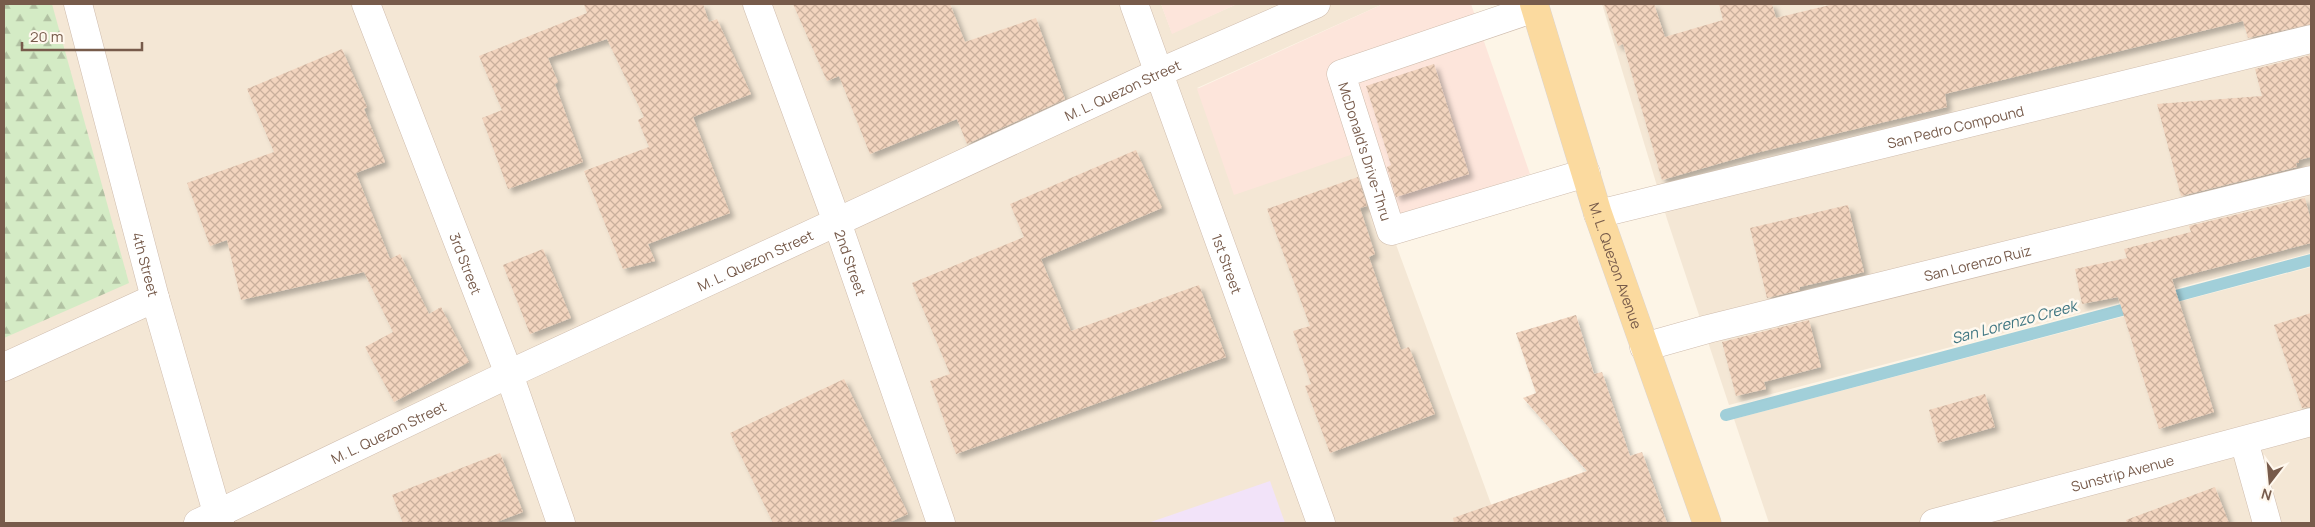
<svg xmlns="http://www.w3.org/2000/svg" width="2315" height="527" font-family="Manrope,sans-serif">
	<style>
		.residential { fill: #f4e7d5 }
		.commercial { fill: #fde5db }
		.education { fill: #f2e3f9 }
		.forest { fill: url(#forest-firs) }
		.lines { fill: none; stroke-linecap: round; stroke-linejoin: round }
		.stream { stroke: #a1cfd9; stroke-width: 12 }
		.building { fill: url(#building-cross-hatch); filter: url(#shadow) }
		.minor-casing { stroke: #cfbcad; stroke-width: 29 }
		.major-casing { stroke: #dcd4d0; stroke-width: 29 }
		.minor { stroke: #fff; stroke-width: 28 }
		.major { stroke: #fbda9f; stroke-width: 28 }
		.labels { text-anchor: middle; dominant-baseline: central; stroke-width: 5; stroke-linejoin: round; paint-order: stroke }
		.street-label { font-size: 14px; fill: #775b4b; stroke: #fff8ee }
		.water-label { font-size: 15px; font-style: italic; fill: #417783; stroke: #fff8ee }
	</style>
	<defs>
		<pattern id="forest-firs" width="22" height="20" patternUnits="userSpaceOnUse" patternTransform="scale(1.25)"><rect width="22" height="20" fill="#d4ebc5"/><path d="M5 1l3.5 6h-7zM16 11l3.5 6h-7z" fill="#b1c1a2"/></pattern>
		<pattern id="building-cross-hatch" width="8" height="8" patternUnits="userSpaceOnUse" patternTransform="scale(1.25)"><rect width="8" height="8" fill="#f2d4be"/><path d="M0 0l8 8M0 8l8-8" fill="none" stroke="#c9af9c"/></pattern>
		<filter id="shadow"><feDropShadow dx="4.5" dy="4.5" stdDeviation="2.5" flood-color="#0004"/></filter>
	</defs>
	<rect width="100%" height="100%" fill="#fdf5e7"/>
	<!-- residential -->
	<g class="residential">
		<polygon points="4,4 1161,4 1172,33 1237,4 1383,4 1197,88 1365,150 1387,220 1498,523 4,523"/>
		<polygon points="1602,4 2311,4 2311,253 1729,405 1667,219"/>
		<polygon points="2311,267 2311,523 1769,523 1734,419"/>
	</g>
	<!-- commercial -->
	<g class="commercial">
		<polygon points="1161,4 1237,4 1172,34"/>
		<polygon points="1383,4 1471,4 1530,174 1387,220 1365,150 1234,195 1197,89"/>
	</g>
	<!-- education -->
	<polygon class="education" points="1270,481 1285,523 1148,523"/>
	<!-- forest -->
	<polygon class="forest" points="4,4 52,4 129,283 4,338"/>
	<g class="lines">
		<!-- stream -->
		<g class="stream">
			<polyline points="2161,300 2311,260"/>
			<polyline points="1726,415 2137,306"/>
		</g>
	</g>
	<!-- building -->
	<g class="building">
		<polygon points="584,4 703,4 709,22 717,19 751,94 693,117 730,213 648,244 655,261 623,269 584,171 649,147 638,120 644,117 607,39 548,58 558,82 555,84 583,162 508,189 482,118 502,110 479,56 587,13"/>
		<polygon points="793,4 950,4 965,42 1036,18 1065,99 967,144 957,119 870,154 839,76 827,81"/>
		<polygon points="1604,4 1654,4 1665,37 1723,20 1719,4 1772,4 1776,18 1834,4 2311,4 2311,24 2248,38 2243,21 1945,94 1947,107 1756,153 1662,180 1623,44 1618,46"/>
		<polygon points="342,49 367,107 364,109 385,162 356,173 390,259 400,254 429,314 441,307 469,362 394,402 365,347 393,332 364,272 241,300 227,240 210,246 187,183 274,152 247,89"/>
		<polygon points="2311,55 2311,157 2299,160 2299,163 2296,163 2297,167 2181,196 2157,104 2262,96 2255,69"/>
		<polygon points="1434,64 1469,174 1396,197 1387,167 1391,165 1366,86"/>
		<polygon points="1136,150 1162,208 1041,259 1071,331 1199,285 1226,357 956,454 930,381 950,374 912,283 1024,237 1010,204"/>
		<polygon points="1358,177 1367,206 1360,208 1375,254 1369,257 1401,350 1409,347 1435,414 1330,453 1305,386 1311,384 1293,331 1310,326 1267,209"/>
		<polygon points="2305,198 2311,221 2311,243 2172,279 2214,412 2159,429 2118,297 2082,304 2075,269 2127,258 2124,249 2191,232 2189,226"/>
		<polygon points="1848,205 1864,272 1800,287 1800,290 1767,298 1750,228"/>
		<polygon points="543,249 571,318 530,334 503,265"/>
		<polygon points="2311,313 2311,407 2302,408 2274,325"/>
		<polygon points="1576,315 1594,374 1602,372 1630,456 1642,452 1667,523 1454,523 1453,518 1587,471 1523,398 1536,393 1516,333"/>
		<polygon points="1809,320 1821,367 1764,382 1766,389 1736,396 1722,342"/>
		<polygon points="844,379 908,514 888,523 773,523 730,433"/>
		<polygon points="1985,394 1995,427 1938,443 1929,410"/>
		<polygon points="500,453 523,512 494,523 403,523 392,495"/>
		<polygon points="2215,487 2229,523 2127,523 2126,520"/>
	</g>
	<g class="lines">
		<!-- minor casing -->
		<g class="minor-casing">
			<g id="minor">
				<path id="s1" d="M78 4 155 298 220 523"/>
				<path id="s2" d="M366 4 509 374 561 523"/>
				<path id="s3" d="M757 4 837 222 941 523"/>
				<path id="s4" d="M1134 4 1321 523"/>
				<path id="s5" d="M1535 8 1341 74 1391 231 1586 173"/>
				<path id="s6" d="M1598 214 2311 39"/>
				<path id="s7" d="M1644 347 1708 329 2311 180"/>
				<polyline points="4,367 155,298"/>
				<polyline points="2244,441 2267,523"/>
				<path id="s8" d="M198 523 509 374 1158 73 1316 4"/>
				<path id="s9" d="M1934 523 2311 422"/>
			</g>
		</g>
		<!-- major casing -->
		<g class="major-casing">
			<g id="major">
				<path id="s10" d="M1534 4 1598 214 1707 523"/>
			</g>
		</g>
		<!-- minor -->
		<use href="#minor" class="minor"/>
		<!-- major -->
		<use href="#major" class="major"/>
	</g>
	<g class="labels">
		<!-- street labels -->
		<g class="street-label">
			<text stroke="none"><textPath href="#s8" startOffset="1021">M. L. Quezon Street</textPath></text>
			<text stroke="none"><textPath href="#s6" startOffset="368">San Pedro Compound</textPath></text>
			<text stroke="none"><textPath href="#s5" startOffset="286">McDonald's Drive-Thru</textPath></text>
			<text stroke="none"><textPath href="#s8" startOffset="616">M. L. Quezon Street</textPath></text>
			<text stroke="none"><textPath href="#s2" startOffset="278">3rd Street</textPath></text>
			<text stroke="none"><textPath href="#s3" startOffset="275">2nd Street</textPath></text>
			<text stroke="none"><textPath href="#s7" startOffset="344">San Lorenzo Ruiz</textPath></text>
			<text stroke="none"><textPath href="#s1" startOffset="269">4th Street</textPath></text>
			<text stroke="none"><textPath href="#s4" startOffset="276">1st Street</textPath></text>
			<text stroke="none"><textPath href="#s10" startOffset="274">M. L. Quezon Avenue</textPath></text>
			<text stroke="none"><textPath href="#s8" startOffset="211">M. L. Quezon Street</textPath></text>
			<text stroke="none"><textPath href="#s9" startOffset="195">Sunstrip Avenue</textPath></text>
		</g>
		<!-- water labels -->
		<g class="water-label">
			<text transform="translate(2014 322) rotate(-15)">San Lorenzo Creek</text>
		</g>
	</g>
	<!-- border -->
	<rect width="2315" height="527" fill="none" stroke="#775b4b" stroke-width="10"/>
	<!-- north arrow -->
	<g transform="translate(2270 482) rotate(196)" stroke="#fff8ee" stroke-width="4" paint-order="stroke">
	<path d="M0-4L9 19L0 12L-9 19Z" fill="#775b4b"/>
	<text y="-8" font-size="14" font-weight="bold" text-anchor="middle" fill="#775b4b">N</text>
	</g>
	<!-- scale -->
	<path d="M22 42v8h120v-8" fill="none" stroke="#775b4b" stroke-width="2.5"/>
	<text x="30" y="42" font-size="15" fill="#775b4b" stroke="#fff8ee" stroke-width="4" paint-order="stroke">20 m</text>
</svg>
